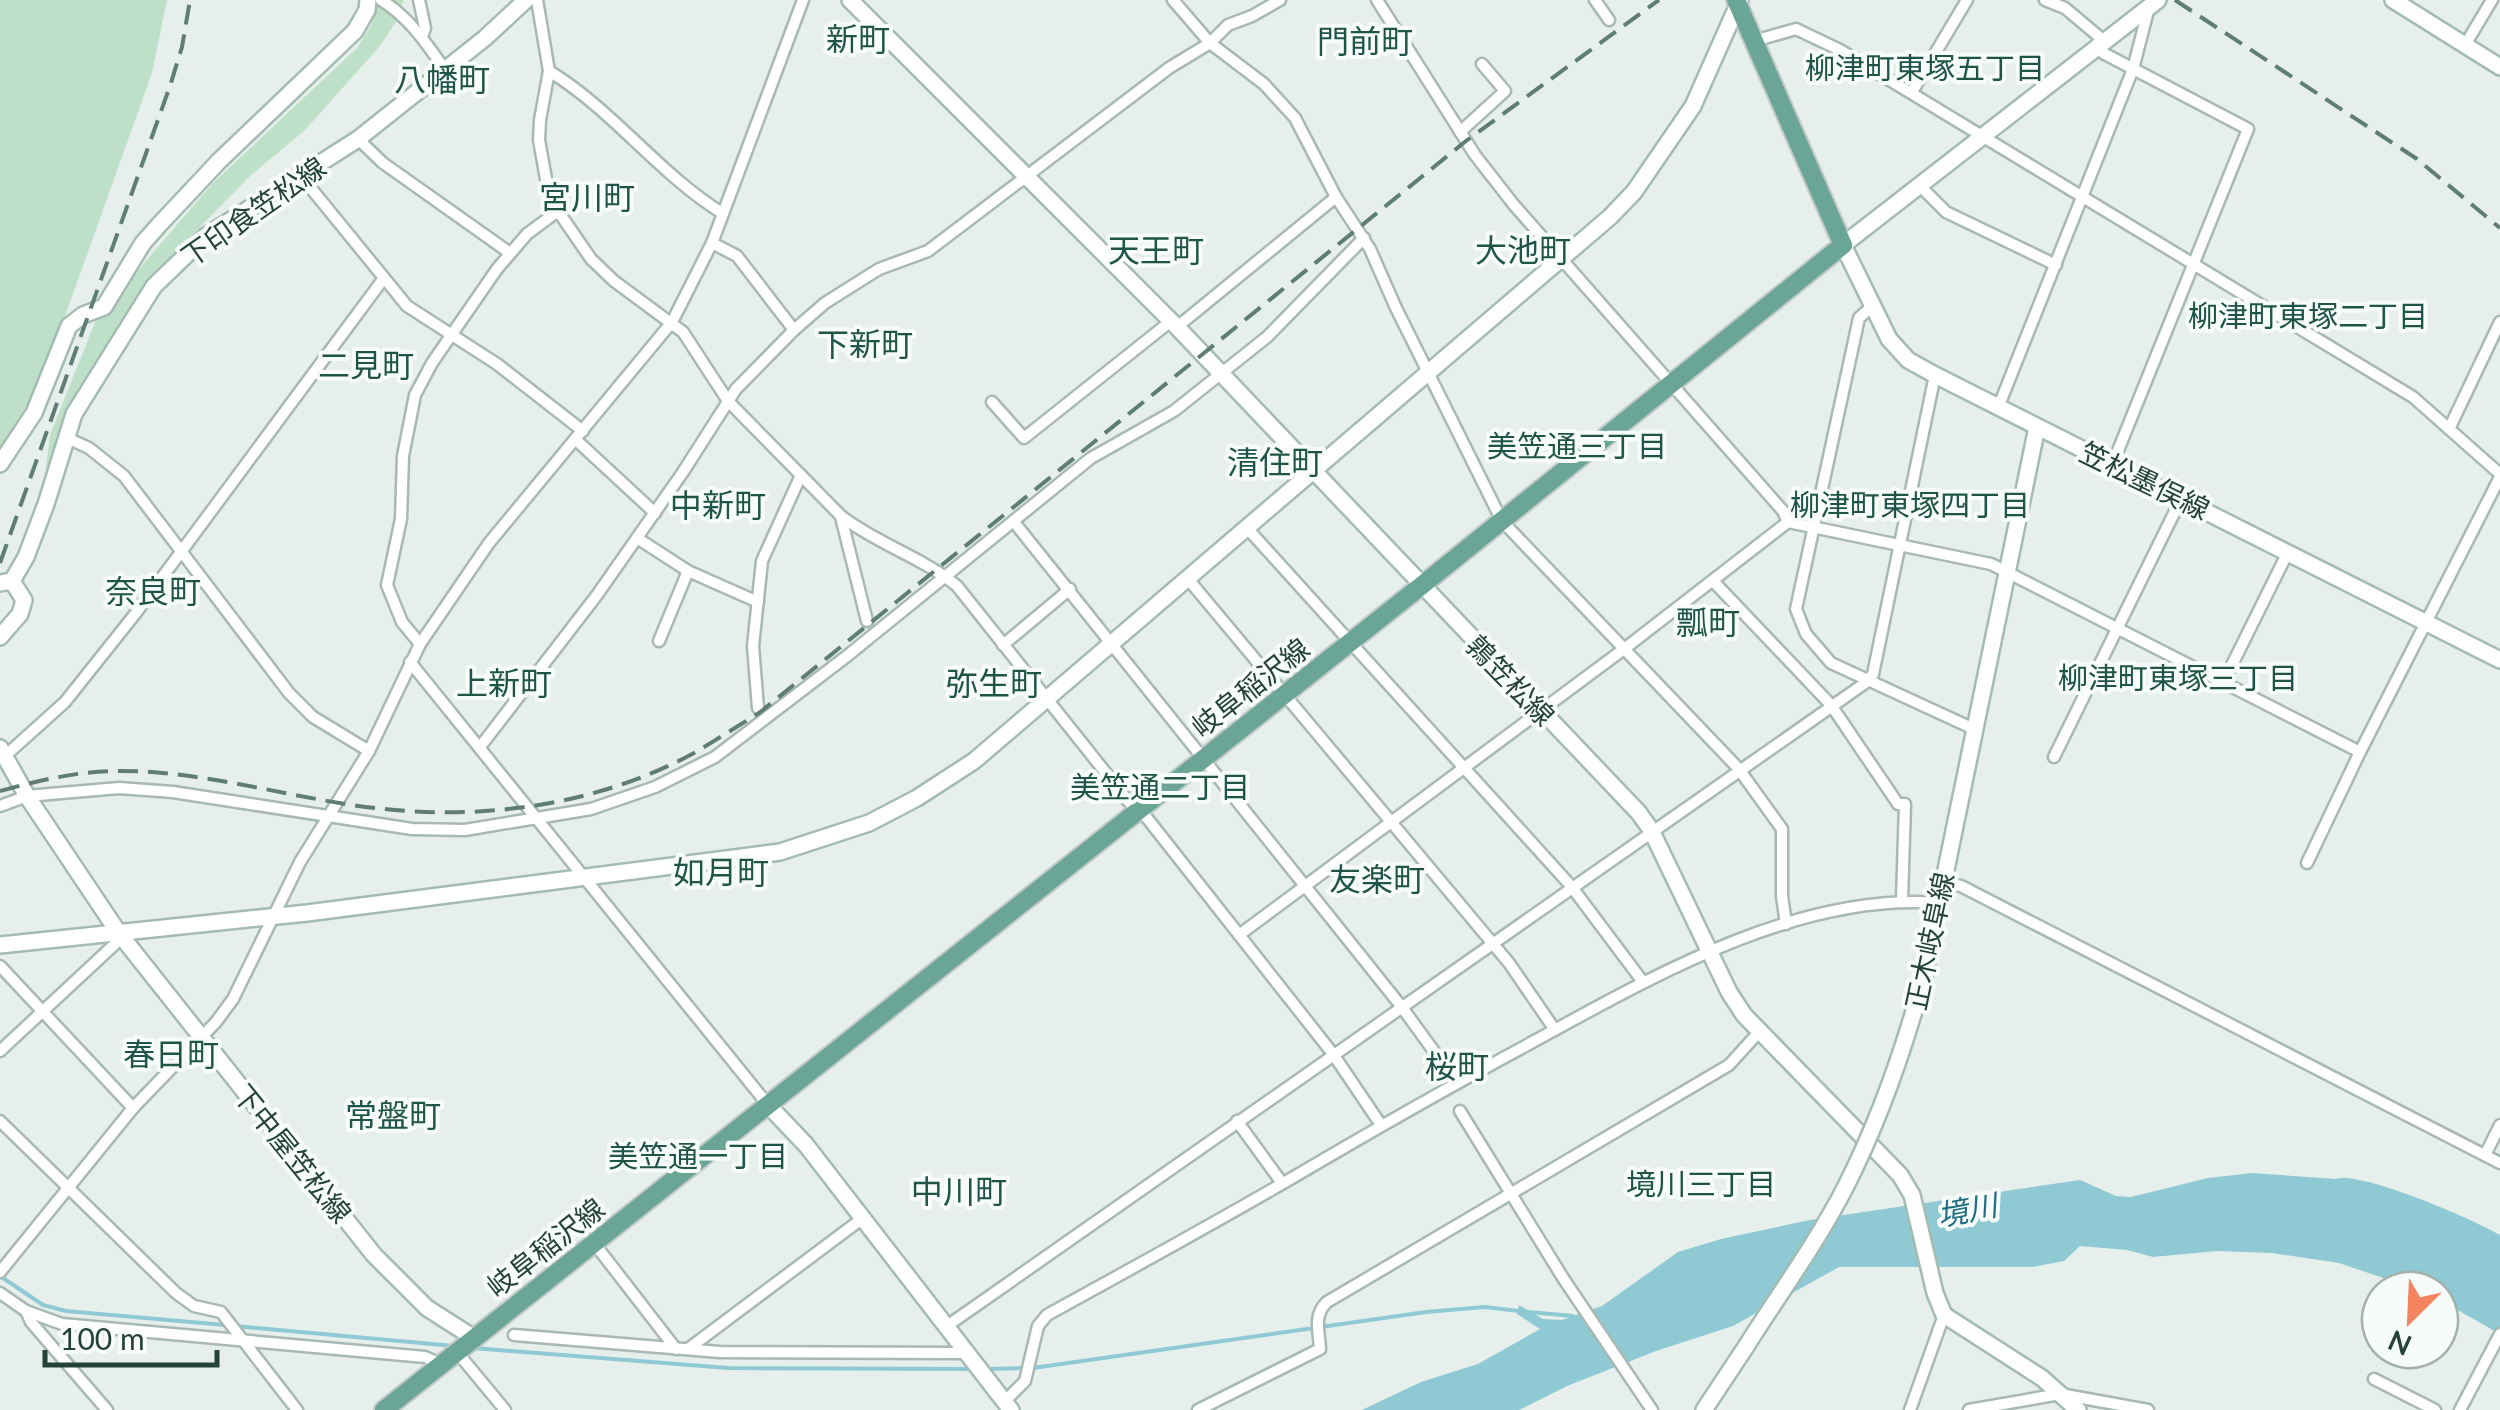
<svg xmlns="http://www.w3.org/2000/svg" width="2500" height="1410" font-family="Lato,'Noto Sans JP',sans-serif">
	<style>
		.green { fill: #bfe0c8 }
		.water { fill: #8ec9d4 }
		.lines { fill: none; stroke-linecap: round; stroke-linejoin: round }
		.stream { stroke: #8ec9d4; stroke-width: 4 }
		.street-casing { stroke: #a8b8b2; stroke-width: 15 }
		.secondary-casing { stroke: #a4bbb3; stroke-width: 20 }
		.primary-casing { stroke: #c2cac8; stroke-width: 22 }
		.street { stroke: #fff; stroke-width: 10 }
		.secondary { stroke: #fff; stroke-width: 15 }
		.primary { stroke: #6aa596; stroke-width: 18 }
		.rail { stroke: #5f7d75; stroke-width: 4; stroke-dasharray: 20 10; stroke-linecap: butt }
		.secondary-bridge-casing { stroke: #a4bbb3; stroke-width: 20; stroke-linecap: butt }
		.secondary-bridge { stroke: #fff; stroke-width: 15 }
		.labels { text-anchor: middle; dominant-baseline: central; stroke-width: 8; stroke-linejoin: round; paint-order: stroke }
		.street-label { font-size: 28px; fill: #24423a; stroke: #f7fbf9 }
		.neighbourhood-label { font-size: 30px; fill: #1f5548; stroke: #f7fbf9 }
		.water-label { font-size: 30px; font-style: italic; fill: #1c6f80; stroke: #f7fbf9 }
		.quarter-label { font-size: 32px; fill: #1f5548; stroke: #f7fbf9 }
	</style>
	<rect width="100%" height="100%" fill="#e6efeb"/>
	<!-- green -->
	<g class="green">
		<polygon points="0,0 167,0 152,73 41,383 0,447"/>
		<path d="M374 0H403L401 14 380 46 304 131 251 175 150 278 69 411 44 483 50 435 96 320C114 308 125 297 133 276L212 184 357 48 372 24Z"/>
	</g>
	<!-- water -->
	<path class="water" d="M2252 1173 2336 1179C2360 1170 2475 1220 2500 1235V1334L2440 1300V1290H2419L2339 1263 2272 1253 2217 1251 2153 1257 2127 1250 2080 1246 2064 1261 2032 1267H1839L1733 1326 1656 1351 1567 1386 1519 1410H1362L1421 1382 1478 1364 1540 1329 1517 1314 1519 1305 1543 1319 1562 1320 1602 1306 1678 1252 1721 1239 1810 1220 2080 1180 2116 1196 2131 1197 2208 1178Z"/>
	<g class="lines">
		<!-- stream -->
		<g class="stream">
			<polyline points="0,1276 43,1305 66,1311 225,1325"/>
			<polyline points="1528,1312 1573,1316"/>
			<polyline points="235,1326 454,1346"/>
			<polyline points="473,1348 728,1368 973,1369"/>
			<polyline points="1033,1368 1426,1312 1485,1307 1519,1311"/>
			<polyline points="988,1369 1023,1368"/>
		</g>
		<!-- street casing -->
		<g class="street-casing">
			<g id="street">
				<path d="M381 0C409 17 427 44 445 70"/>
				<polyline points="419,0 425,28 422,37"/>
				<path d="M537 0 549 71 540 120 539 140 548 190 558 211 591 259 614 281 683 332 728 401 841 516C877 544 922 557 957 586L1129 802 1147 818 1333 1054 1381 1125"/>
				<polyline points="1173,0 1210,43 1264,84 1295,118 1336,197 1370,249 1396,308 1502,521 1738,768 1782,829 1782,896 1786,924"/>
				<polyline points="1377,0 1475,155 1514,205 1783,511 1788,522"/>
				<polyline points="1595,0 1609,20"/>
				<polyline points="2045,0 2065,8 2103,40"/>
				<polyline points="1754,41 1796,29 1840,50 2413,397 2500,474"/>
				<polyline points="2097,44 2103,53 2248,129 2113,463"/>
				<polyline points="2465,45 2492,0"/>
				<path d="M549 71C613 110 658 173 722 213"/>
				<polyline points="1912,92 1967,0"/>
				<polyline points="1460,132 1505,91 1482,64"/>
				<polyline points="358,139 383,163 510,253"/>
				<polyline points="301,176 407,306 497,364 583,431"/>
				<polyline points="1919,185 1946,212 2056,265"/>
				<polyline points="712,243 737,256 794,330"/>
				<polyline points="1872,306 1859,318 1796,609 1806,634 1831,663 1974,729"/>
				<polyline points="1177,327 1336,197"/>
				<polyline points="992,402 1024,438 1171,321"/>
				<polyline points="1998,408 2133,69 2149,7"/>
				<polyline points="2449,429 2500,322"/>
				<polyline points="67,438 89,448 124,476 289,693 313,717 369,751"/>
				<polyline points="575,439 655,513"/>
				<polyline points="841,517 867,621"/>
				<polyline points="1014,522 1401,1006 1457,1083"/>
				<polyline points="1247,528 1571,886 1643,982"/>
				<polyline points="637,538 688,571 758,602"/>
				<polyline points="1188,579 1509,963 1555,1030"/>
				<polyline points="1713,581 1831,705 1898,804 1905,804 1902,900"/>
				<polyline points="659,641 688,571"/>
				<polyline points="420,644 402,622 387,585 401,519 403,456 415,395 432,363 497,269 527,234 558,211"/>
				<polyline points="1003,645 1070,589"/>
				<polyline points="410,662 768,1105"/>
				<polyline points="2223,683 2288,552"/>
				<polyline points="758,708 753,646 762,561 801,475"/>
				<polyline points="480,747 597,595 683,472 736,389 794,330 825,303 879,269 928,251 1169,68 1210,43 1228,25 1252,16 1280,0"/>
				<polyline points="5,756 65,702 135,614 384,278"/>
				<polyline points="2054,757 2182,497"/>
				<polyline points="0,806 27,796 119,788 173,792 412,829 465,830 591,809 655,787 715,757 847,656 1091,458 1174,411 1267,337 1364,238"/>
				<polyline points="2307,863 2360,752 2500,477"/>
				<polyline points="1943,882 1961,886 2500,1163"/>
				<polyline points="1239,935 1624,649 1788,522 1991,564 2360,752"/>
				<polyline points="0,966 133,1108"/>
				<polyline points="0,1051 115,944 118,932"/>
				<polyline points="1460,1111 1563,1278 1652,1410"/>
				<polyline points="0,1121 176,1293 194,1306 221,1312 297,1410"/>
				<polyline points="1237,1121 1282,1183"/>
				<polyline points="2485,1155 2500,1125"/>
				<polyline points="594,1243 676,1349"/>
				<polyline points="0,1272 133,1108 216,1022 233,999 300,862 369,751 420,644 489,543 672,322 712,243 803,0"/>
				<polyline points="0,1293 26,1311 62,1324 425,1357 441,1364"/>
				<polyline points="26,1311 31,1322 107,1410"/>
				<polyline points="947,1326 1868,681 1873,674 1935,375"/>
				<polyline points="514,1335 720,1352 966,1353"/>
				<polyline points="688,1349 863,1218"/>
				<polyline points="457,1352 505,1410"/>
				<polyline points="2374,1379 2435,1410"/>
				<path d="M1005 1401 1025 1381 1038 1326 1047 1315C1129 1270 1211 1225 1292 1178 1370 1132 1449 1087 1529 1044 1650 978 1797 892 1939 903"/>
				<path d="M1198 1410 1320 1349C1319 1331 1313 1315 1327 1302L1729 1065 1759 1032"/>
				<polyline points="1910,1410 1944,1315"/>
				<polyline points="1969,1410 2060,1394 2148,1410"/>
				<polyline points="2460,1410 2500,1334"/>
			</g>
		</g>
		<!-- secondary casing -->
		<g class="secondary-casing">
			<g id="secondary">
				<polyline points="850,0 1177,327 1639,813 1651,830 1729,992 1744,1015 1900,1175 1912,1195 1935,1293 1944,1315 2042,1378 2078,1410"/>
				<polyline points="2158,0 1843,245 1889,339 1908,360 1935,375 2500,660"/>
				<polyline points="2393,0 2500,67"/>
				<polyline points="0,464 34,413 69,326 83,315 104,307 143,243 159,225 219,161 355,31 367,10 368,0"/>
				<polyline points="0,583 12,581 26,557 46,504 74,414 154,286 206,236 358,139 485,38 526,0"/>
				<polyline points="0,637 20,614 24,600 12,581"/>
				<polyline points="0,748 27,796 118,932 374,1255 427,1308 474,1338"/>
				<polyline points="0,945 307,913 780,852 869,823 917,798 974,761 1610,217 1634,192 1693,106 1740,0"/>
				<polyline points="1925,972 2037,427"/>
				<polyline points="768,1105 806,1145 1011,1410"/>
				<polyline points="1704,1410 1747,1345"/>
			</g>
		</g>
		<!-- primary casing -->
		<g class="primary-casing">
			<polyline id="primary" points="384,1410 1421,586 1843,245 1736,0"/>
		</g>
		<!-- street -->
		<use href="#street" class="street"/>
		<!-- secondary -->
		<use href="#secondary" class="secondary"/>
		<!-- primary -->
		<use href="#primary" class="primary"/>
		<!-- rail -->
		<g class="rail">
			<polyline points="2175,0 2417,159 2500,228"/>
			<polyline points="0,563 170,86 182,47 190,0"/>
			<path d="M0 791C37 781 74 772 112 771 203 769 294 800 384 809 489 820 600 804 694 753 716 740 738 726 759 713L1466 141 1659 0"/>
		</g>
		<!-- secondary-bridge casing -->
		<g class="secondary-bridge-casing">
			<path id="secondary-bridge" d="M1747 1345C1780 1293 1817 1242 1845 1188 1880 1119 1905 1047 1925 972"/>
		</g>
		<!-- secondary-bridge -->
		<use href="#secondary-bridge" class="secondary-bridge"/>
	</g>
	<g class="labels">
		<!-- street labels -->
		<g class="street-label">
			<text transform="translate(253 211) rotate(-35)">下印食笠松線</text>
			<text transform="translate(2145 480) rotate(26)">笠松墨俣線</text>
			<text transform="translate(1511 680) rotate(46)">鶉笠松線</text>
			<text transform="translate(1250 687) rotate(-38)">岐阜稲沢線</text>
			<text transform="translate(1929 941) rotate(-78)">正木岐阜線</text>
			<text transform="translate(293 1153) rotate(51)">下中屋笠松線</text>
			<text transform="translate(545 1247) rotate(-38)">岐阜稲沢線</text>
		</g>
		<!-- neighbourhood labels -->
		<g class="neighbourhood-label">
			<text x="1925" y="67">柳津町東塚五丁目</text>
			<text x="2308" y="315">柳津町東塚二丁目</text>
			<text x="1577" y="445">美笠通三丁目</text>
			<text x="1910" y="504">柳津町東塚四丁目</text>
			<text x="2178" y="677">柳津町東塚三丁目</text>
			<text x="1160" y="786">美笠通二丁目</text>
			<text x="698" y="1155">美笠通一丁目</text>
			<text x="1701" y="1183">境川三丁目</text>
		</g>
		<!-- water labels -->
		<g class="water-label">
			<text transform="translate(1967 1209) rotate(-11)">境川</text>
		</g>
		<!-- quarter labels -->
		<g class="quarter-label">
			<text x="858" y="38">新町</text>
			<text x="1365" y="40">門前町</text>
			<text x="442" y="78">八幡町</text>
			<text x="587" y="196">宮川町</text>
			<text x="1156" y="249">天王町</text>
			<text x="1523" y="249">大池町</text>
			<text x="865" y="343">下新町</text>
			<text x="366" y="364">二見町</text>
			<text x="1275" y="461">清住町</text>
			<text x="718" y="504">中新町</text>
			<text x="153" y="590">奈良町</text>
			<text x="1708" y="621">瓢町</text>
			<text x="504" y="682">上新町</text>
			<text x="994" y="682">弥生町</text>
			<text x="721" y="871">如月町</text>
			<text x="1377" y="878">友楽町</text>
			<text x="171" y="1053">春日町</text>
			<text x="1457" y="1065">桜町</text>
			<text x="393" y="1114">常盤町</text>
			<text x="959" y="1190">中川町</text>
		</g>
	</g>
	<!-- north arrow -->
	<g transform="translate(2410 1320) rotate(204)"><circle r="48" fill="#f7fbf9" stroke="#a3b1ad" stroke-width="2.5"/>
	<path d="M0-8L18 38L0 25L-18 38Z" fill="#f4845f"/>
	<text y="-15" font-size="28" font-weight="bold" text-anchor="middle" fill="#24423a">N</text>
	</g>
	<!-- scale -->
	<path d="M45 1350v15h172v-15" fill="none" stroke="#24423a" stroke-width="5"/>
	<text x="60" y="1350" font-size="30" fill="#24423a" stroke="#f7fbf9" stroke-width="8" paint-order="stroke">100 m</text>
</svg>
